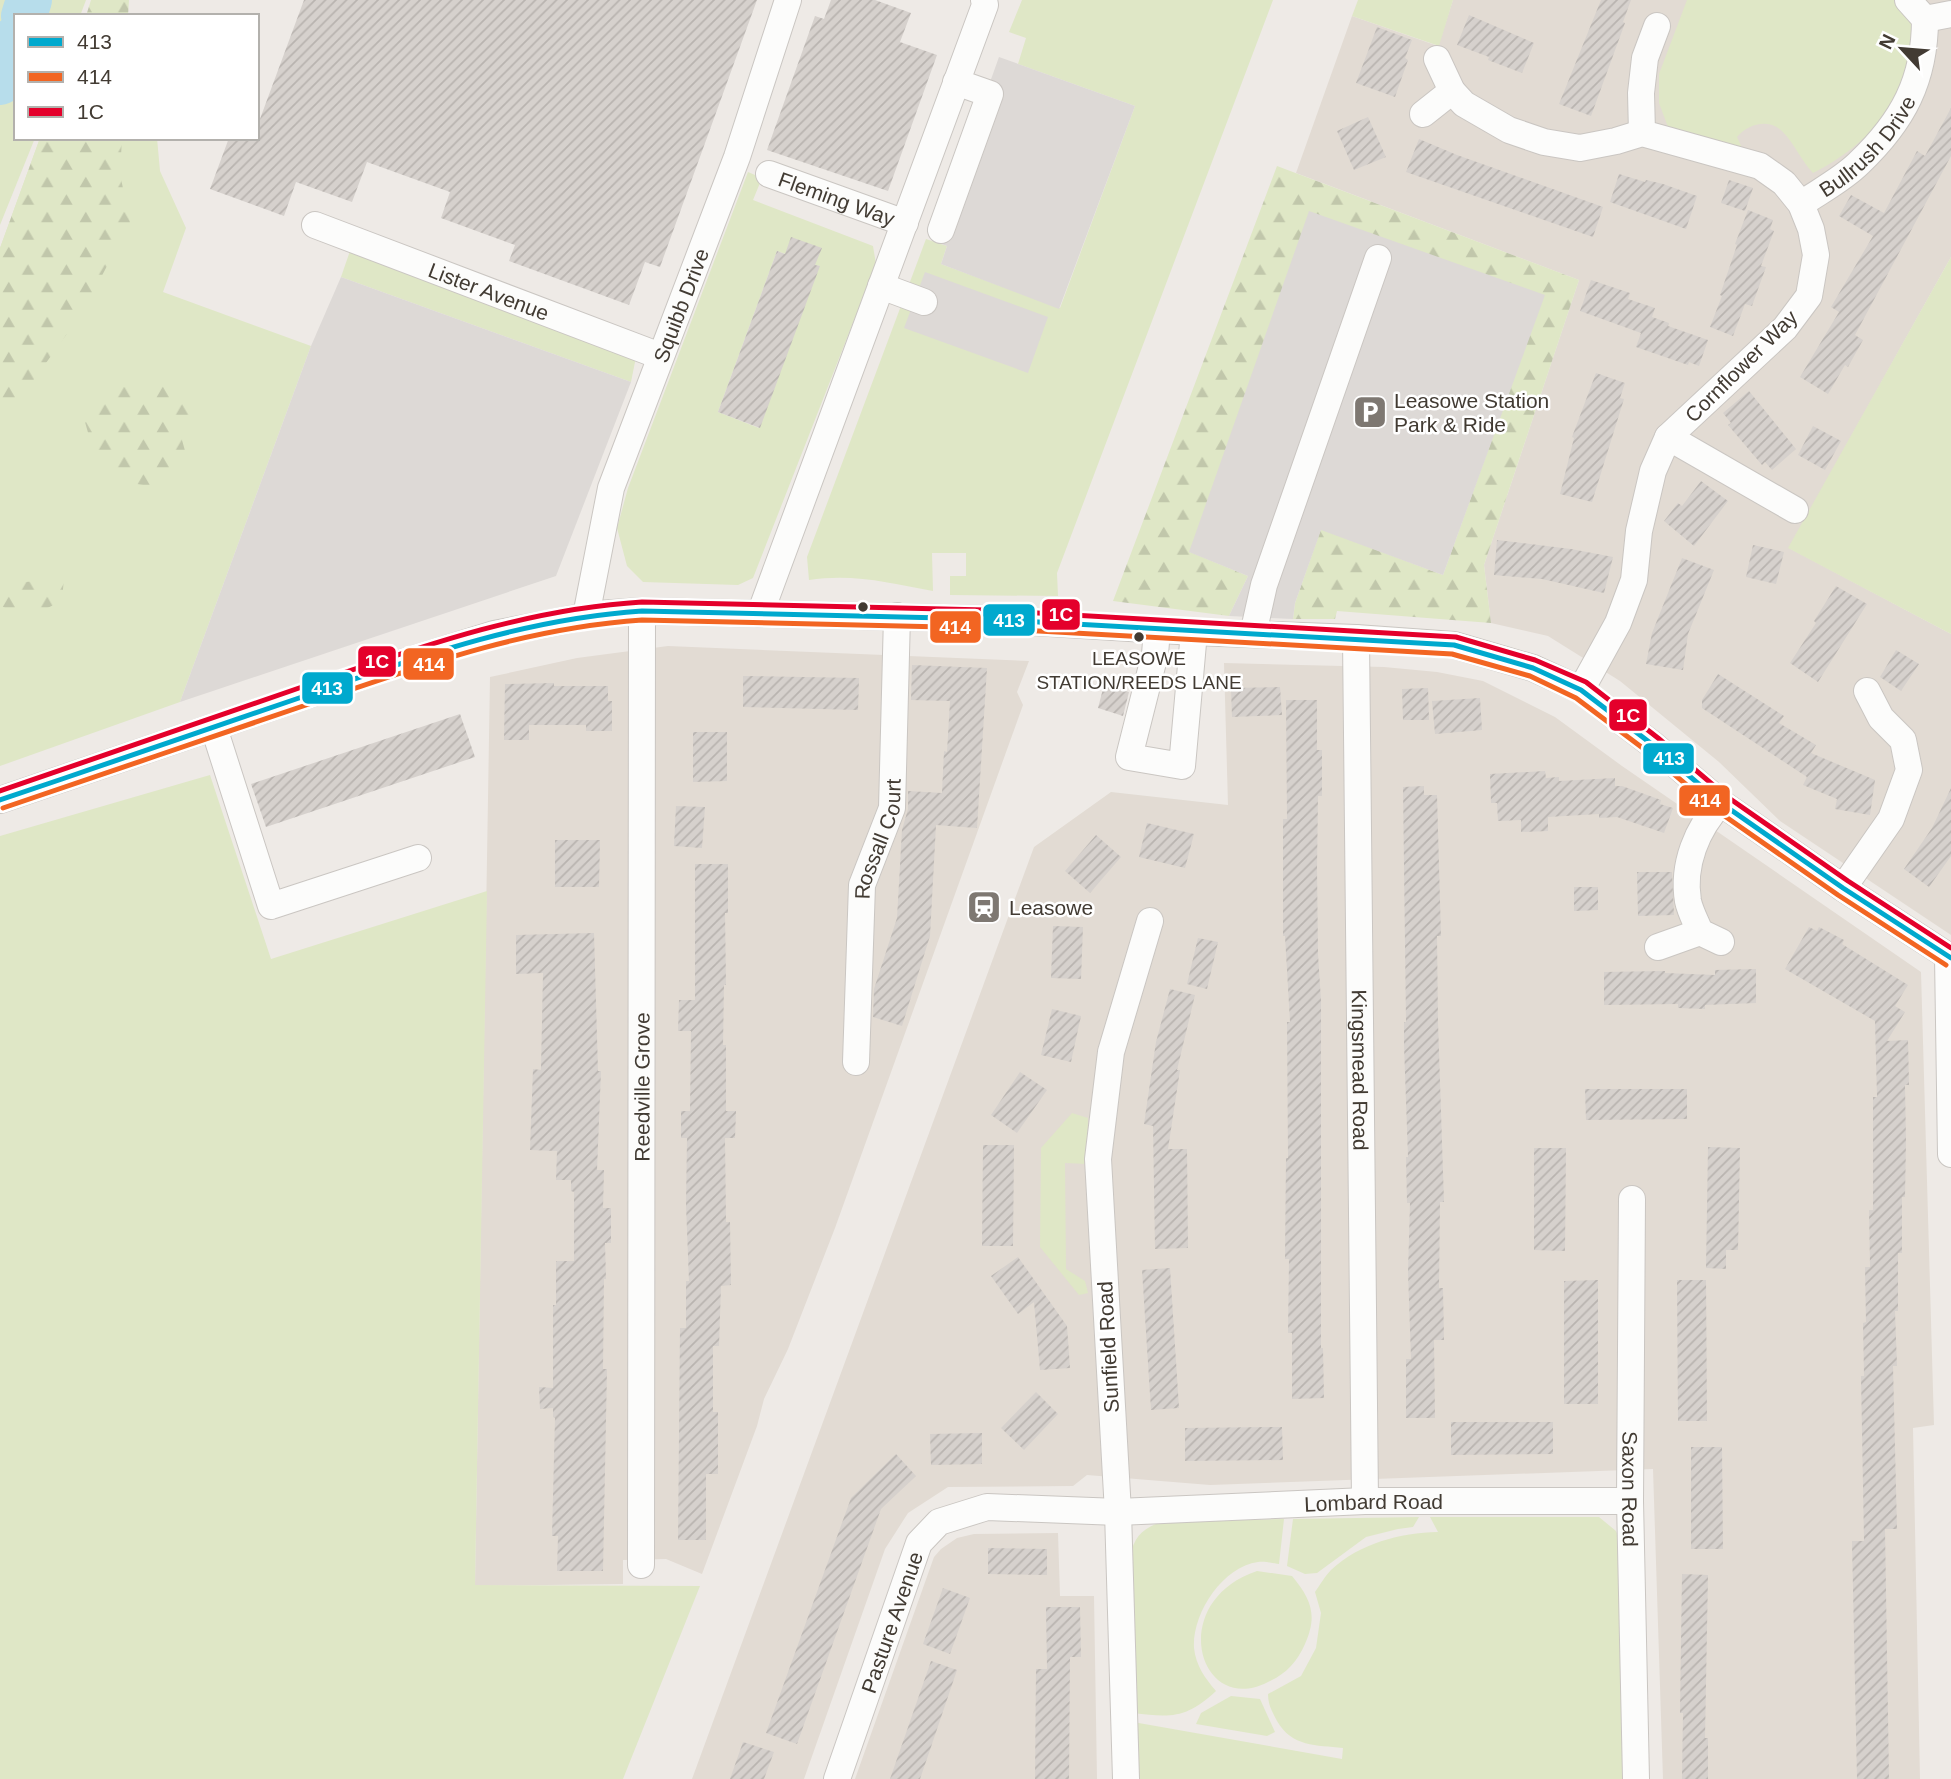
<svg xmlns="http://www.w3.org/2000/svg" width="1951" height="1779" font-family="Arial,sans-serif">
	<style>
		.residential { fill: #e2dbd3 }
		.green { fill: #dfe7c6; fill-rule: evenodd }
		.forest { fill: url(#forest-firs) }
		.parking { fill: #ddd9d6 }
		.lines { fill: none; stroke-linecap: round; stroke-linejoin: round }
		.river { stroke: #b7ddeb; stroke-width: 46 }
		.building { fill: url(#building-hatch) }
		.minor-casing { stroke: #cac6c2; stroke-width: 28 }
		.minor { stroke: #fcfcfb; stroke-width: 26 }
		.bus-1-casing { stroke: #fff; stroke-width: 10 }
		.bus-2-casing { stroke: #fff; stroke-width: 10 }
		.bus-3-casing { stroke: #fff; stroke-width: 10 }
		.bus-1 { stroke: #00a9ce; stroke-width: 5 }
		.bus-2 { stroke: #f26522; stroke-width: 5 }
		.bus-3 { stroke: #e4002b; stroke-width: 5 }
		.bus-dot { fill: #423b33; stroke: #fff; stroke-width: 2.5 }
		.labels { text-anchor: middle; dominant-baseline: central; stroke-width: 5; stroke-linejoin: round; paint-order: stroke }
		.bus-label { font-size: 19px; fill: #423b33; stroke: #fff }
		.street-label { font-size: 21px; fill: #423b33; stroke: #fff }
		.poi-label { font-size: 21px; fill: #423b33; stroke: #fff; text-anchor: start }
		.line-badge { stroke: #fff; stroke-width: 2.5 }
		.badge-label { font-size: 19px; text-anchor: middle; font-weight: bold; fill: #fff }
	</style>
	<defs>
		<pattern id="forest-firs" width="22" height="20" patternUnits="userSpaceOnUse" patternTransform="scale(1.75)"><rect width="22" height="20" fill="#dfe7c6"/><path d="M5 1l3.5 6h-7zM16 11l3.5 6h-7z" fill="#c1c7ab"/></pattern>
		<pattern id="building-hatch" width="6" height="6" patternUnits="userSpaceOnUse" patternTransform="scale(1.75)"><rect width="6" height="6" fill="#d6d1cd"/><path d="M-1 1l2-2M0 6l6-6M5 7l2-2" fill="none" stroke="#b9b4b0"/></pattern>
	</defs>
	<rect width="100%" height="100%" fill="#eeeae6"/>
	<!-- residential -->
	<g class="residential">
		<polygon points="1453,0 1951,0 1951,257 1789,548 1951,634 1951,935 1780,821 1719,762 1620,681 1548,636 1491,623 1484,565 1579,280 1296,173 1352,16 1438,46"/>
		<polygon points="668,646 1029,661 1017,692 1023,705 835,1228 788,1349 764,1399 757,1426 702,1574 666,1559 623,1560 623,1584 475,1586 490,677 577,658"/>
		<polygon points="1224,663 1384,667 1437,672 1483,681 1555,717 1622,766 1921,972 1934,1425 1913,1428 1920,1779 1663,1779 1653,1469 1210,1485 1087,1475 1073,1486 948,1487 908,1513 885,1549 804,1779 692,1779 1034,847 1111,792 1228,805"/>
		<polygon points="1058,1533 1060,1596 1094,1596 1097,1779 855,1779 934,1557 941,1549 957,1538 974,1534"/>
	</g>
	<!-- green -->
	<g class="green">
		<polygon points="0,0 86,0 80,16 16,16 16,138 35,138 0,225"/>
		<path d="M1022 0H1273L1057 573 1058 596 950 595V576H966V553H932L933 591C891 583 852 573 809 580L807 557 926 239 947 246 941 264 1060 308 1135 106 1018 64 1026 38 1009 32Z"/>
		<polygon points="1358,0 1453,0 1439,46 1352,16"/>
		<path d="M1687 0H1898C1916 24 1914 33 1908 61 1906 69 1905 79 1901 87 1885 125 1849 155 1813 173 1801 160 1794 143 1782 131 1768 118 1748 124 1737 137L1743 150 1668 127 1659 103V74Z"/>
		<polygon points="40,138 157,138 160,171 186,228 163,292 311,346 180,702 0,766 0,248"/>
		<path d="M748 172 762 178 753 200 873 246 876 264 753 578 738 585 643 582 627 566 617 528 628 488ZM777 251 819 266 759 428 718 412Z"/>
		<polygon points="350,251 636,357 631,382 341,277"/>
		<polygon points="1951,257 1951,634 1788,548"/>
		<polygon points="210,775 271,959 487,891 475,1585 700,1586 623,1779 0,1779 0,836"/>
		<polygon points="1072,1113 1088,1118 1087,1164 1065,1163 1066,1269 1085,1281 1088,1293 1079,1295 1040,1247 1041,1148"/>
		<polygon points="1419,1517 1413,1527 1398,1529 1366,1537 1317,1573 1305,1574 1287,1566 1293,1519"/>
		<path d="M1430 1517H1599L1616 1531 1622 1546 1624 1779H1135L1133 1722 1342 1759 1343 1748C1316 1745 1292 1747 1277 1721 1272 1711 1268 1705 1268 1694L1301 1676 1316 1648 1321 1613 1315 1592C1320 1585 1325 1576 1331 1570 1360 1543 1400 1533 1438 1532Z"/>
		<path d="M1284 1519 1279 1564C1273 1563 1264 1561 1258 1562 1222 1567 1192 1614 1194 1648 1196 1666 1205 1678 1216 1691 1187 1718 1172 1718 1133 1713L1130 1556C1134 1537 1143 1528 1161 1522Z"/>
		<path d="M1257 1571 1292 1576C1311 1599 1318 1615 1305 1644 1297 1662 1286 1674 1268 1682 1199 1718 1165 1602 1257 1571Z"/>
		<polygon points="1231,1696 1260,1699 1275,1732 1267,1736 1196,1724 1201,1713"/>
	</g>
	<!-- forest -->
	<g class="forest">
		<polygon points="91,0 129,0 128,16 86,16"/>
		<polygon points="40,138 122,138 120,174 130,222 84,310 0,427 0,248"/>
		<polygon points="1277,166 1579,280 1484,565 1491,623 1337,611 1335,619 1293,619 1295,603 1321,529 1443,575 1544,295 1190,552 1248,576 1229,616 1113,601"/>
		<path d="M151 381 180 391 192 412 182 440 187 458 163 488 130 483 108 465 91 443 85 422C104 392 116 386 151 381Z"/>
		<path d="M10 577 26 582 64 578 62 600C38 614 25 620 0 605V598Z"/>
	</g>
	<!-- parking -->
	<g class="parking">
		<polygon points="999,57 1135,106 1059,309 941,264 947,246 933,241"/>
		<polygon points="1309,211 1545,295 1443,575 1321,530 1295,603 1293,619 1229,616 1248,576 1189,552"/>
		<polygon points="925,272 1048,317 1028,373 904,328"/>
		<polygon points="341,277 631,382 556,576 180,702 311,346"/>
	</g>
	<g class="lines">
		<!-- river -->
		<g class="river">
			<polyline points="24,16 29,0"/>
			<polyline points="0,82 16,38"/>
		</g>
	</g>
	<!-- building -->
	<g class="building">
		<polygon points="304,0 757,0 660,267 645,262 629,305 509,261 515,245 441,218 450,192 367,162 352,202 296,182 284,216 210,189 229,138 257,138 257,127"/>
		<polygon points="831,0 875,0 911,13 900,42 937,55 888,191 767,150 815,16 824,19"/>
		<polygon points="1601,0 1631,0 1623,22 1625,23 1591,116 1559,104"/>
		<polygon points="1469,15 1534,43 1522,73 1488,60 1489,57 1457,45"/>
		<polygon points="1377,27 1412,40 1405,58 1408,60 1395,97 1356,83"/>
		<polygon points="1951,108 1951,156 1855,335 1863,340 1848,367 1845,365 1828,394 1800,377 1839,312 1831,307 1873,236 1839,216 1851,195 1884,213 1917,151 1925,156"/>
		<polygon points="1368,117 1386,157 1354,170 1337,131"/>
		<polygon points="1419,139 1457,155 1603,207 1593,237 1406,172"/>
		<polygon points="1619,174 1645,182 1646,180 1663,184 1697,196 1686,229 1610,202"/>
		<polygon points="1729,180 1753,188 1745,211 1721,203"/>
		<polygon points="1748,210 1773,220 1770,229 1774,231 1761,266 1766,267 1752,306 1745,304 1733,336 1710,327 1722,296 1720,295 1737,245 1735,244"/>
		<polygon points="791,237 822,248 815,265 820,266 760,428 718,412 777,251 785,254"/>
		<polygon points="1591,280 1630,293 1628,299 1655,308 1652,317 1669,323 1668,326 1708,340 1699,366 1689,362 1688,365 1636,347 1641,333 1580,311"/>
		<polygon points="1596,373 1625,383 1620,398 1624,399 1592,502 1560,494 1574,438 1572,437"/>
		<polygon points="1749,391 1796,449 1772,470 1765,462 1762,465 1728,425 1731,423 1723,413"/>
		<polygon points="1813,426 1841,441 1825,470 1798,455"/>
		<polygon points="1701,481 1728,501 1694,546 1664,521 1678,503 1682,506"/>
		<polygon points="1497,540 1571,549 1613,557 1604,593 1542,579 1494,575"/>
		<polygon points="1753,545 1784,552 1776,584 1746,577"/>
		<polygon points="1682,558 1714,570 1688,634 1683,670 1646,664 1652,633"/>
		<polygon points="1836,586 1867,604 1818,682 1790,663 1816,623 1814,621"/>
		<polygon points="1896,650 1919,664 1901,691 1880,677"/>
		<polygon points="912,665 987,668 977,828 936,825 930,936 902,1026 873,1017 874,989 897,918 902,830 908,809 908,791 942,793 944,751 947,752 950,701 911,700"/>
		<polygon points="1718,674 1784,716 1779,723 1816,745 1811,753 1875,780 1870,815 1835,809 1837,799 1803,785 1807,777 1702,708 1702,700"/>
		<polygon points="743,676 859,678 858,710 743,707"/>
		<polygon points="554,683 554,686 608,686 608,701 612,701 612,731 586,731 586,725 529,725 529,740 504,740 505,684"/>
		<polygon points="1104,685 1129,692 1123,716 1098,708"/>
		<polygon points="1280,687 1282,715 1232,717 1231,688"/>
		<polygon points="1428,688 1429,720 1403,720 1402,689"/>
		<polygon points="1480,698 1482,730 1435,734 1432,701"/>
		<polygon points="1286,700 1317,700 1317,750 1322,750 1322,796 1318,796 1317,868 1318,954 1321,1001 1321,1348 1323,1348 1324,1398 1292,1399 1292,1333 1288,1333 1289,1259 1285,1259 1286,1158 1288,1158 1287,1022 1290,1022 1285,936 1283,936 1283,819 1287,819"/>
		<polygon points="460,714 475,757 266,827 251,784"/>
		<polygon points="693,732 727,732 727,781 693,782"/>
		<polygon points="1545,771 1546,778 1559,777 1559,781 1615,778 1615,786 1622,786 1661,800 1660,804 1673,808 1664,833 1617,817 1599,818 1599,814 1548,817 1548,831 1521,832 1521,820 1498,821 1497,803 1491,803 1490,774"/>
		<polygon points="1424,786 1424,795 1437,795 1441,936 1437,936 1438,1022 1444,1202 1440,1202 1439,1288 1443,1288 1444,1340 1434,1340 1435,1418 1406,1418 1406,1359 1411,1359 1408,1272 1410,1203 1407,1203 1406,1157 1408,1157 1404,1045 1404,1022 1406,1022 1403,787"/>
		<polygon points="1951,788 1951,856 1929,887 1904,869 1932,828"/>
		<polygon points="676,806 705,807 702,848 674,846"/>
		<polygon points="1147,823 1194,834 1185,868 1139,857"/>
		<polygon points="1096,835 1121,857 1090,893 1065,871"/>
		<polygon points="555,840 600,840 599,887 555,887"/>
		<polygon points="695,864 728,864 728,913 725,913 726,985 724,985 723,1045 726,1045 726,1111 736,1111 735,1138 725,1138 726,1222 730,1222 731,1285 721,1286 719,1346 713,1346 713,1412 718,1412 718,1474 706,1474 706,1540 678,1540 680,1328 686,1328 686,1281 689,1281 686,1205 687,1138 681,1138 681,1111 690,1111 691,1031 678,1031 679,1000 695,1000"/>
		<polygon points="1637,872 1672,872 1674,915 1638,916"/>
		<polygon points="1574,887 1598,887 1598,910 1574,911"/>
		<polygon points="1053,926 1083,927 1081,979 1051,978"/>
		<polygon points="1809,927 1817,931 1819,927 1844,940 1842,944 1908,985 1895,1006 1905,1012 1887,1041 1908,1040 1909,1085 1905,1085 1906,1141 1905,1197 1902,1197 1902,1253 1898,1253 1898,1311 1895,1311 1897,1366 1893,1366 1897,1529 1885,1529 1889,1779 1857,1779 1852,1541 1864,1541 1861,1376 1864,1376 1863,1323 1866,1322 1865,1267 1870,1267 1869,1210 1873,1210 1873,1097 1877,1097 1875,1021 1785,969"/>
		<polygon points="594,933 598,1071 601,1071 597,1170 604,1170 603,1208 611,1208 611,1243 605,1243 606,1279 604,1279 603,1369 607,1369 603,1571 557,1571 558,1536 552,1536 555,1418 553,1417 553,1408 540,1409 539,1387 553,1388 553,1305 556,1305 556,1261 574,1261 574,1192 571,1191 571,1180 556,1180 557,1151 530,1150 533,1069 541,1070 543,973 516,974 516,935"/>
		<polygon points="1198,938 1218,942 1207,989 1187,984"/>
		<polygon points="1756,969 1756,1003 1705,1005 1705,1009 1678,1008 1678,1004 1604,1005 1604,972 1665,971 1665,973 1715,975 1715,970"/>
		<polygon points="1170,989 1195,995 1177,1070 1180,1070 1168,1149 1187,1149 1188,1248 1155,1249 1153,1126 1144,1124 1156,1042"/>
		<polygon points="1052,1009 1081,1016 1071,1062 1041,1055"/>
		<polygon points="1020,1072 1047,1090 1017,1133 991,1115"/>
		<polygon points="1585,1089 1687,1089 1687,1119 1586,1120"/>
		<polygon points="983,1145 1014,1145 1013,1246 982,1246"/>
		<polygon points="1708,1147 1740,1148 1738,1250 1726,1250 1726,1269 1706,1268"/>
		<polygon points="1534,1148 1566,1148 1565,1251 1534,1250"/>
		<polygon points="1018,1257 1067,1326 1070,1368 1040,1370 1034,1302 1018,1314 991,1276"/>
		<polygon points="1170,1268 1179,1408 1151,1410 1142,1270"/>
		<polygon points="1598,1280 1598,1404 1564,1404 1564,1281"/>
		<polygon points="1677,1280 1706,1280 1707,1421 1678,1421"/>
		<polygon points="1036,1392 1058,1414 1024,1450 1001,1428"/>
		<polygon points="1451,1422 1553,1422 1553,1454 1451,1455"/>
		<polygon points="1282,1427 1283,1460 1185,1461 1185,1428"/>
		<polygon points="982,1433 982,1464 931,1465 930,1434"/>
		<polygon points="1691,1447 1722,1447 1723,1549 1691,1549"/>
		<polygon points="896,1454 916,1476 881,1509 797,1744 766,1733 851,1498"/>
		<polygon points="988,1548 1047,1549 1047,1575 988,1574"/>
		<polygon points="1682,1574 1708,1575 1705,1738 1708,1738 1708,1779 1682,1779 1683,1713 1680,1713"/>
		<polygon points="943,1588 970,1598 950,1654 923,1644"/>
		<polygon points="1046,1607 1080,1607 1081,1657 1070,1657 1069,1779 1035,1779 1036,1669 1047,1669"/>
		<polygon points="931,1661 957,1670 932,1744 920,1779 890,1779"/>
		<polygon points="743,1742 774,1752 764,1779 730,1779"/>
	</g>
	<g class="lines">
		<!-- minor casing -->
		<g class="minor-casing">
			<g id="minor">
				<polyline points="1925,19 1951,14"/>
				<polyline points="1437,59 1452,91 1464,104 1509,130 1544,142 1580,148 1616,141 1642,133 1760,166 1784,183 1801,204 1811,229 1816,255 1809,296 1785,328 1668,437 1653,471 1639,531 1634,580 1618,623 1581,690"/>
				<polyline points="1423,114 1452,91"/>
				<polyline points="1642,133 1641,93 1645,58 1657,26"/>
				<path id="s1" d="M769 174 905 223"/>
				<path id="s2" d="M1801 204C1820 191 1843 179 1859 163 1903 121 1925 80 1925 19L1908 0"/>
				<path id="s3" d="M315 225 660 356"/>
				<polyline points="941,230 990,94 956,82"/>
				<polyline points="881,286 924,302"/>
				<polyline points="1668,437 1795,510"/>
				<polyline points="760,614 985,5 984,0"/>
				<path id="s4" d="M586 616 611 488 737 157 788 0"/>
				<polyline points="1157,630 1155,654 1129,757 1182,766 1194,632"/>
				<polyline points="1253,634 1264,585 1378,258"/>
				<path id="s5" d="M1356 638 1365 1501"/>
				<polyline points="214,728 271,906 418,858"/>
				<polyline points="0,800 398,664 494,634 598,614 642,611 986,619 1194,632 1356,638 1454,645 1533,668 1581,690 1653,745 1721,803 1843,888 1951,958"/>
				<path d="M1721 803C1697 828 1682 865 1688 901 1690 911 1696 922 1700 932L1721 942"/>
				<polyline points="1843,888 1891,819 1909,770 1903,740 1881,718 1867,691"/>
				<polyline points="1658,947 1700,932"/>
				<polyline points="1948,956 1951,1154"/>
				<path id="s6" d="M856 1062 862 885 892 808 897 616"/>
				<path id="s7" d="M1632 1199 1630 1501 1636 1779"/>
				<path id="s8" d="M641 1565 642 611"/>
				<path id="s9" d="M837 1779 919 1543 939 1522 987 1507 1118 1512 1365 1501H1630"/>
				<polyline points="1126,1779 1118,1512 1098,1159 1111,1052 1150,921"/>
			</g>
		</g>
		<!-- minor -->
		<use href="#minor" class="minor"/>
		<!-- bus-1 casing -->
		<g class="bus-1-casing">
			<path id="bus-1" d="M0 800C101 766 202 731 302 697 415 658 522 619 642 611L986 619 1454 645 1533 668 1581 690 1653 745 1721 803 1843 888 1951 958"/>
		</g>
		<!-- bus-2 casing -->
		<g class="bus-2-casing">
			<path id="bus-2" d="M3 808C105 773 207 739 309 704 420 666 524 628 642 620L986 628 1452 654 1530 676 1576 698 1648 752 1716 810 1838 895 1946 965"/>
		</g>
		<!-- bus-3 casing -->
		<g class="bus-3-casing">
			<path id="bus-3" d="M0 791C101 756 202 722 302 687 414 649 524 609 642 602L986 610 1456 637 1535 660 1586 682 1658 738 1726 796 1848 881 1951 948"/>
		</g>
		<!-- bus-1 -->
		<use href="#bus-1" class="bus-1"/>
		<!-- bus-2 -->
		<use href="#bus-2" class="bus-2"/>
		<!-- bus-3 -->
		<use href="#bus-3" class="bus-3"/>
	</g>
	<!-- icons -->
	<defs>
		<g id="parking-square" transform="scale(1.75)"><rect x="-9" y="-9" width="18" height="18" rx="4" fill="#7e7872" stroke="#fff"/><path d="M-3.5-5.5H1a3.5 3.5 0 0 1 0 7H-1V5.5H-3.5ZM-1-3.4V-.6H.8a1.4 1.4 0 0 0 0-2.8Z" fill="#fff"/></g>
		<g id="station-square" transform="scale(1.75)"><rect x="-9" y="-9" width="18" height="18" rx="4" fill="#7e7872" stroke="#fff"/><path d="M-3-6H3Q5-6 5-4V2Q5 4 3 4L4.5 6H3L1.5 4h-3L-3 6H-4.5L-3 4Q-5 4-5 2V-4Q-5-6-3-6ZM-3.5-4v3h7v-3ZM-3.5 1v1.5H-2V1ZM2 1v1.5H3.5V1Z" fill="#fff"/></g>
	</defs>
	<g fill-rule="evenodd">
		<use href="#parking-square" x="1370" y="412"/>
		<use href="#station-square" x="984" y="907"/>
	</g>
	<!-- markers -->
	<g class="bus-dot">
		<circle cx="863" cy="607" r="6"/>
		<circle cx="1139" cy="637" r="6"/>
	</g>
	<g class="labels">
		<!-- bus labels -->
		<g class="bus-label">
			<text x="1139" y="658">LEASOWE<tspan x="1139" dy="24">STATION/REEDS LANE</tspan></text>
		</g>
		<!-- street labels -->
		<g class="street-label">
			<text stroke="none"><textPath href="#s2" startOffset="89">Bullrush Drive</textPath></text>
			<text stroke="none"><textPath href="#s1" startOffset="72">Fleming Way</textPath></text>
			<text stroke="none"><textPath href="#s3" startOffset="186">Lister Avenue</textPath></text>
			<text stroke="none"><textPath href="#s4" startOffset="326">Squibb Drive</textPath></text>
			<text transform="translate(1741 366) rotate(-45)">Cornflower Way</text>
			<text stroke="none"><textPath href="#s6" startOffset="226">Rossall Court</textPath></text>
			<text stroke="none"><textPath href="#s5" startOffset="432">Kingsmead Road</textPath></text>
			<text stroke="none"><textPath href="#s8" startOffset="478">Reedville Grove</textPath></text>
			<text transform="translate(1108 1347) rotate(-93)">Sunfield Road</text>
			<text stroke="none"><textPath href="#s7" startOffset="290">Saxon Road</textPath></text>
			<text stroke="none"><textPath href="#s9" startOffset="716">Lombard Road</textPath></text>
			<text stroke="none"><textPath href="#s9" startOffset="166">Pasture Avenue</textPath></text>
		</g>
		<!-- poi labels -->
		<g class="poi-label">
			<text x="1394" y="400">Leasowe Station<tspan x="1394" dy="24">Park &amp; Ride</tspan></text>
			<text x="1009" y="907">Leasowe</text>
		</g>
	</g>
	<g class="line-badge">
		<rect x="1041" y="598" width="40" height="33" rx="7" fill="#e4002b"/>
		<rect x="982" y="603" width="54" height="34" rx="7" fill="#00a9ce"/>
		<rect x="929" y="610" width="53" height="34" rx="7" fill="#f26522"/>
		<rect x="357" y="645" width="40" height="33" rx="7" fill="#e4002b"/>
		<rect x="402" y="647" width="53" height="34" rx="7" fill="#f26522"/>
		<rect x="301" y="671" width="53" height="34" rx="7" fill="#00a9ce"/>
		<rect x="1608" y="698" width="40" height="34" rx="7" fill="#e4002b"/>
		<rect x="1642" y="742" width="53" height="33" rx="7" fill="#00a9ce"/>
		<rect x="1678" y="784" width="53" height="33" rx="7" fill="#f26522"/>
	</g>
	<g class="badge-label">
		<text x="1061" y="621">1C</text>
		<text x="1009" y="627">413</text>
		<text x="955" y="634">414</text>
		<text x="377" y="668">1C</text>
		<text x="429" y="671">414</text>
		<text x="327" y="695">413</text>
		<text x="1628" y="722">1C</text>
		<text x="1669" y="765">413</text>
		<text x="1705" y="807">414</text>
	</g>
	<!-- legend -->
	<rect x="14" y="14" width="245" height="126" fill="#ffffff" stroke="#b3b1ad" stroke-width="2"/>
	<rect x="28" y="37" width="35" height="10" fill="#00a9ce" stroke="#b3b1ad" stroke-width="2"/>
	<text x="77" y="49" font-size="21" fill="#423b33">413</text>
	<rect x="28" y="72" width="35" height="10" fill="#f26522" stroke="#b3b1ad" stroke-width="2"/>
	<text x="77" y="84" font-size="21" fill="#423b33">414</text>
	<rect x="28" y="107" width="35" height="10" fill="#e4002b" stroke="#b3b1ad" stroke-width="2"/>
	<text x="77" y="119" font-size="21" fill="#423b33">1C</text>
	<!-- north arrow -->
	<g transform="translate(1902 49) rotate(296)" stroke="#ffffff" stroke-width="5" paint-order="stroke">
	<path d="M0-5L12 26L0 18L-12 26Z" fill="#423b33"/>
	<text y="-10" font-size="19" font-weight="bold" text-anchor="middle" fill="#423b33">N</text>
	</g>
</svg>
